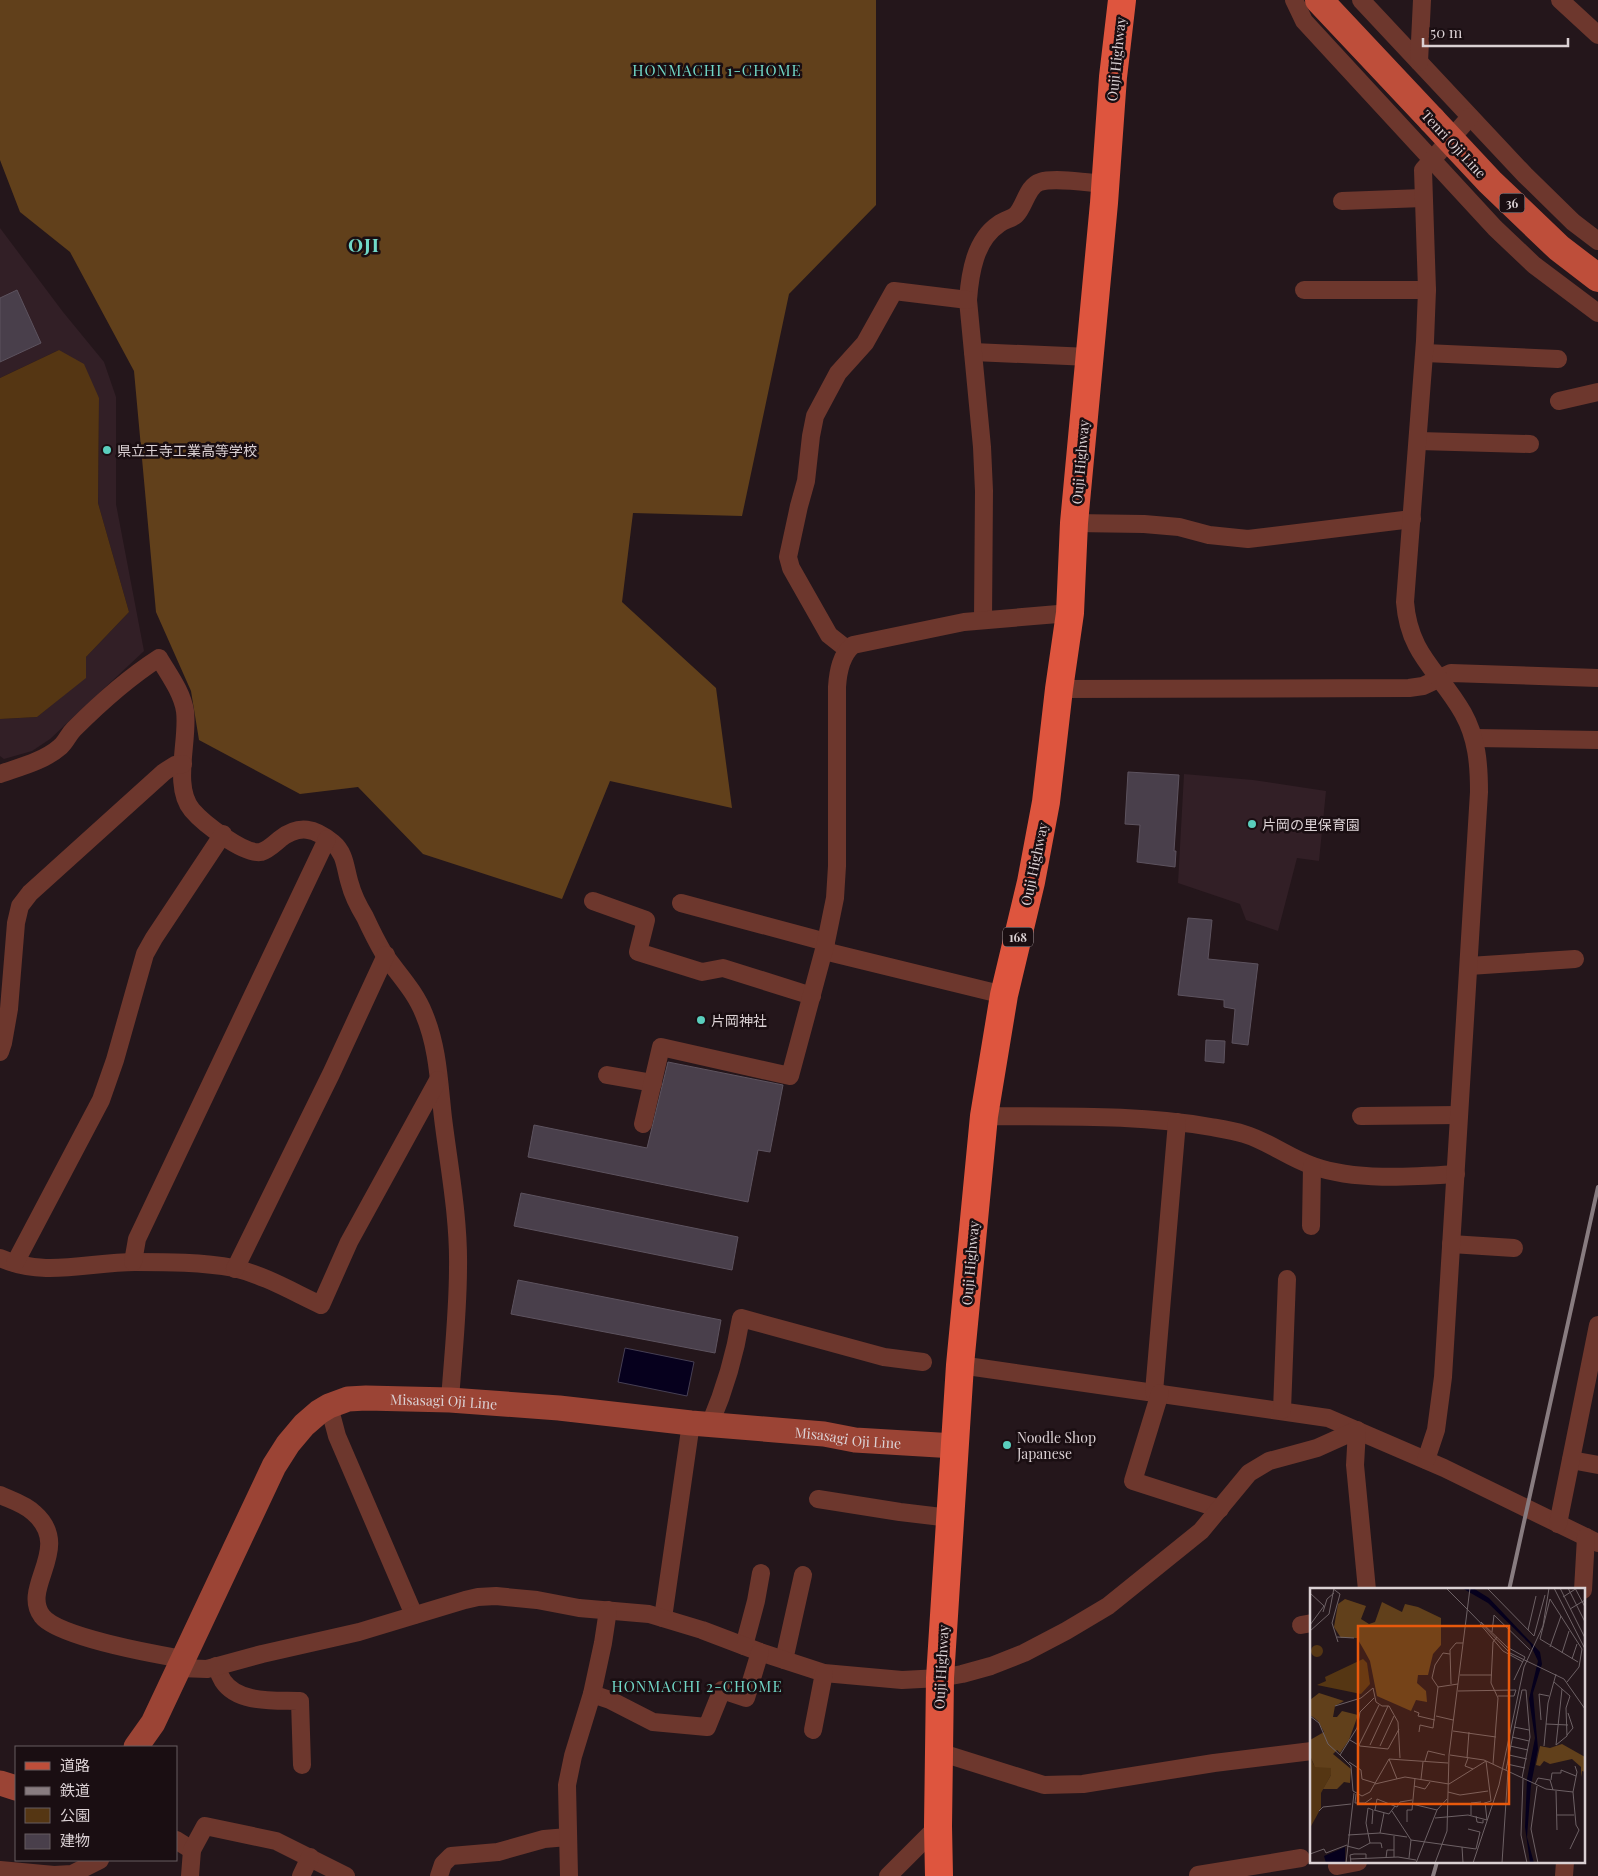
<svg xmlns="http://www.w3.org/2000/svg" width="1598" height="1876" font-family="'Playfair Display','Noto Sans JP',serif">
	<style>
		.built { fill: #321f26 }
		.green { fill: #553613 }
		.forest { fill: #61401b }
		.water { fill: #06001d; stroke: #463f54 }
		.building { fill: #493f4b; stroke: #5d535f }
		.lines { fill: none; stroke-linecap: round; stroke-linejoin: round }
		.street { stroke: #6d372d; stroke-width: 18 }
		.secondary { stroke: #9b4435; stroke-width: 25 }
		.primary { stroke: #be4e3a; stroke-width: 28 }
		.highway { stroke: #de553e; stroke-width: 28 }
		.rail { stroke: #887c80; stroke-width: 4 }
		.primary-bridge { stroke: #be4e3a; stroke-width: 28 }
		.poi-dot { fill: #5acebd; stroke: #1a0e12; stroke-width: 2 }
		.labels { text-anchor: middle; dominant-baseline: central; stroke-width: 5; stroke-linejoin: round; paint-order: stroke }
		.shield { fill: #1a0e12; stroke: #a1969a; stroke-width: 1 }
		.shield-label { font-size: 12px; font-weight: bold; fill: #dbd1d4 }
		.street-label { font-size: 14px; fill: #dbd1d4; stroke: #1a0e12 }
		.poi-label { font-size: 14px; fill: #dbd1d4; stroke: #1a0e12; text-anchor: start }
		.neighbourhood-label { font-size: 15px; letter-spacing: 1px; fill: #71d8c8; stroke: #1a0e12 }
		.district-label { font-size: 19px; font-weight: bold; letter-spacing: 1px; fill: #71d8c8; stroke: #1a0e12 }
		.inset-road { fill: none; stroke: #6d6165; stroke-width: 1 }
		.view { fill: #e8590c; fill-opacity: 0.15; stroke: #e8590c; stroke-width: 2.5 }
		.inset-edge { fill: none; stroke: #dbd1d4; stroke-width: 2.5 }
	</style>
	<rect width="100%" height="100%" fill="#24161b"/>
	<!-- built -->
	<g class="built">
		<polygon points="0,228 63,312 104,362 116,397 116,504 144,651 50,739 32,751 4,759 0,756 0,719 37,717 85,678 86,657 129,612 98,503 99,398 59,350 0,378 0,362 41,343 17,291 0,298"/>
		<polygon points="1184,774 1253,780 1326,791 1319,861 1297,858 1278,931 1246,920 1240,904 1178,883"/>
	</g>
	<!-- green -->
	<polygon class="green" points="59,350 84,364 99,398 98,503 129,612 86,657 86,678 37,717 0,719 0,378"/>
	<!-- forest -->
	<polygon class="forest" points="0,0 876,0 876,205 789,294 742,516 633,513 622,602 716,688 732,808 610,781 562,899 423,854 358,787 300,794 199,740 191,691 156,612 134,371 70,252 20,212 0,160"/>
	<!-- water -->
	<polygon class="water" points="625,1348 694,1362 687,1396 618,1382"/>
	<!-- building -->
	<g class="building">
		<polygon points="17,290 41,343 0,362 0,298"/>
		<polygon points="1128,772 1179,775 1174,851 1176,851 1175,867 1137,862 1140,825 1125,824"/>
		<polygon points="1188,918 1212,920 1208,959 1258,964 1248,1045 1232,1043 1235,1009 1224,1007 1224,1000 1178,995"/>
		<polygon points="1206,1040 1225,1041 1224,1063 1205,1061"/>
		<polygon points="668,1062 783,1085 770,1152 758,1150 748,1202 528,1157 534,1125 647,1148"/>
		<polygon points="521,1193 738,1237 732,1270 514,1226"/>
		<polygon points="518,1280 721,1320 715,1353 511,1314"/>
	</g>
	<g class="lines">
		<!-- street -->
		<g class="street">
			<polyline points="1294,0 1304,21 1495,228 1534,265 1598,313"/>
			<polyline points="1361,0 1525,175 1573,222 1598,241"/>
			<polyline points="1560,0 1598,35"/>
			<polyline points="1419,62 1422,0"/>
			<polyline points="1342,201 1423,198"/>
			<polyline points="1304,290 1427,290"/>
			<polyline points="973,352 1090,357"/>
			<polyline points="1425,353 1558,359"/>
			<polyline points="1559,401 1598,392"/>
			<polyline points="1419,441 1530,444"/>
			<polyline points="1074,523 1144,524 1179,527 1209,535 1248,539 1412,519"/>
			<path d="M983 620 984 491 982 447 968 300C970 273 975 240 999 224 1004 220 1011 219 1016 215 1025 206 1027 186 1040 182 1055 177 1089 183 1105 184"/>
			<polyline points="848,650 829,635 791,568 788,557 799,506 806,481 811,436 815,416 838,373 865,343 894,291 968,300"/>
			<polyline points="1059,689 1409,688 1423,686 1451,673 1598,678"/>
			<polyline points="1474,738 1598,740"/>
			<path d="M0 774C20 767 44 761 60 747 66 742 68 735 74 729 100 703 128 678 159 658 169 675 182 692 185 711 189 740 172 786 192 810 203 823 244 855 261 852 268 850 274 844 280 839 299 824 315 828 333 843 346 854 345 869 350 884 353 896 359 907 365 917 371 930 377 942 384 954 398 974 415 991 424 1014 438 1047 439 1083 443 1118 449 1167 459 1218 458 1268 458 1312 453 1356 450 1400"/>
			<polyline points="593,901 646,920 638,952 702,972 723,968 812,996"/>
			<polyline points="681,903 826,942"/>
			<polyline points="824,951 1004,995"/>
			<polyline points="1469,966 1575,959"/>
			<polyline points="0,1052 3,1043 9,1009 16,923 20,906 30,893 164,772 175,765 183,764"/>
			<polyline points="607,1075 653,1083"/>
			<path d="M984 1116C1059 1117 1137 1114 1211 1127 1222 1129 1234 1131 1244 1134 1268 1141 1289 1158 1313 1166 1355 1181 1411 1177 1456 1174"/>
			<polyline points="1361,1116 1459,1115"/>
			<path d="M643 1124 661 1047 790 1076 826 942 835 898 837 866V687C838 671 841 655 853 645L964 622 1070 613"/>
			<polyline points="1311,1226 1312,1166"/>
			<polyline points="1451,1244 1514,1248"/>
			<path d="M0 1258C44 1278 89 1262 135 1262 167 1262 202 1262 234 1268 264 1275 293 1292 321 1305L349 1242 438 1080"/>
			<polyline points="133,1262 137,1239 327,839"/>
			<polyline points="15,1263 101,1100 115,1060 145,954 154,938 223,834"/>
			<polyline points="235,1269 331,1074 386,955"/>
			<polyline points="960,1365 1328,1418 1444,1468 1598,1543"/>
			<polyline points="1154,1392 1177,1122"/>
			<polyline points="1160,1393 1133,1481 1220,1509"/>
			<polyline points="329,1406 337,1436 414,1615"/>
			<polyline points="1282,1410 1287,1279"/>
			<path d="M710 1424C725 1389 735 1355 741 1318L884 1357 923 1362"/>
			<path d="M1426 1460 1436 1430 1443 1377 1479 792C1479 764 1477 738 1463 713 1439 671 1409 655 1405 602L1425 341 1427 290 1423 170 1470 117"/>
			<polyline points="1571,1460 1598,1465"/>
			<path d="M0 1495C11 1500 25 1504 34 1513 74 1548 20 1587 42 1616 58 1637 154 1654 183 1659"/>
			<polyline points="818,1499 900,1512 950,1518"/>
			<polyline points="1558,1524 1598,1325"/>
			<polyline points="1583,1590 1586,1537"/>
			<polyline points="663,1618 691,1423"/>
			<polyline points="1301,1625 1312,1623"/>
			<polyline points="744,1646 756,1601 761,1573"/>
			<polyline points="784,1660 803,1575"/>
			<path d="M216 1666C218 1671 220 1676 223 1681 238 1704 276 1700 300 1701L302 1765"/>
			<polyline points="179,1668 207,1669 262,1654 359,1632 465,1600 478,1597 496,1596 537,1600 579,1608 649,1614 702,1630 760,1652 824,1673 902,1680 940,1678 962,1674 991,1666 1024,1653 1066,1631 1108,1606 1201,1531 1249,1473 1269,1461 1317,1448 1357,1430 1355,1465 1367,1590"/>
			<polyline points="592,1694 610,1700 653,1722 707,1727 722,1690 746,1698 760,1652"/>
			<polyline points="813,1730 824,1673"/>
			<polyline points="939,1752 1044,1785 1083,1784 1214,1763 1312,1751"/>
			<polyline points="176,1840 192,1850"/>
			<polyline points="1337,1866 1358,1862"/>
			<polyline points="0,1870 54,1875 72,1874 100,1860"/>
			<polyline points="190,1876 192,1850 205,1826 276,1841 346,1876"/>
			<polyline points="301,1876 310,1857"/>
			<polyline points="439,1876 443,1864 451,1856 498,1852 544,1839 568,1837"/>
			<polyline points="569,1876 567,1785 573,1756 592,1694 603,1643 608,1610"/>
			<polyline points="888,1876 938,1826"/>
			<polyline points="1198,1876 1198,1875 1301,1858"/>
			<polyline points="1564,1876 1565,1862"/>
		</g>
		<!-- secondary -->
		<g class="secondary">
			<path id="s1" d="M136 1747 153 1723 274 1466 288 1444 304 1425 319 1412 329 1406 348 1399 366 1398 450 1400 559 1408 691 1423 824 1434 855 1440 955 1446"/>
			<polyline points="0,1783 16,1788"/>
		</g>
		<!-- primary -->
		<polyline class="primary" points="1319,0 1432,120"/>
		<!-- highway -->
		<polyline class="highway" points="939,1876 938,1826 940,1678 960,1365 984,1116 1004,995 1031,882 1046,802 1059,689 1070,613 1074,523 1104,203 1113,77 1122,0"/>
		<!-- rail -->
		<g class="rail">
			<polyline points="1509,1590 1598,1187"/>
			<polyline points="1433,1876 1437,1862"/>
		</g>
		<!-- primary-bridge -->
		<polyline class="primary-bridge" points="1432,120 1490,182 1559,248 1598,278"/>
	</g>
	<!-- markers -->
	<g class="poi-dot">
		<circle cx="107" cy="450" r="5"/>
		<circle cx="1252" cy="824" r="5"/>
		<circle cx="701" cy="1020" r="5"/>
		<circle cx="1007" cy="1445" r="5"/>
	</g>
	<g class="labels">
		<!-- shield labels -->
		<g class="shield">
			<rect x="1499.5" y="193.5" width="25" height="19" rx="4"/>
			<rect x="1003" y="927.5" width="30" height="19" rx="4"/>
		</g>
		<g class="shield-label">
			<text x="1512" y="203">36</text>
			<text x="1018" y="937">168</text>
		</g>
		<!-- street labels -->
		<g class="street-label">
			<text transform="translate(1116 59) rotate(-84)">Ouji Highway</text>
			<text transform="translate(1454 144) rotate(47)">Tenri Oji Line</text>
			<text transform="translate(1080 462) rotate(-85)">Ouji Highway</text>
			<text transform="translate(1034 864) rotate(-78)">Ouji Highway</text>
			<text transform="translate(970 1263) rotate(-85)">Ouji Highway</text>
			<text stroke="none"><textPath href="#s1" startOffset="512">Misasagi Oji Line</textPath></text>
			<text stroke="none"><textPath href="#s1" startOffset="918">Misasagi Oji Line</textPath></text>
			<text transform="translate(941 1667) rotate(-87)">Ouji Highway</text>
		</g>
		<!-- poi labels -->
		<g class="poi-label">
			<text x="117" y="450">県立王寺工業高等学校</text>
			<text x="1262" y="824">片岡の里保育園</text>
			<text x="711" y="1020">片岡神社</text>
			<text x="1017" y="1437">Noodle Shop<tspan x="1017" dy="16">Japanese</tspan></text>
		</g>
		<!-- neighbourhood labels -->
		<g class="neighbourhood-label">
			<text x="717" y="70">HONMACHI 1-CHOME</text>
			<text x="697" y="1686">HONMACHI 2-CHOME</text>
		</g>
		<!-- district labels -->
		<g class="district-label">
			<text x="364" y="244">OJI</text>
		</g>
	</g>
	<!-- overview -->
	<g transform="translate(1310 1588)">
		<rect width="275" height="275" fill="#24161b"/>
		<path d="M1 63a6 6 0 1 1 12 0a6 6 0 1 1-12 0ZM53 71 57 75 60 96 51 106 7 97 16 93 15 89ZM0 168 4 177 21 179V187L11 205V220L0 240Z" fill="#553613"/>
		<path d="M35 11 56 18 51 31 59 36 65 34 72 14 92 24 95 16 108 19 131 30V57L123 66 118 87H108L107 95 116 103 117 114 106 112 101 123 67 108 60 73 54 62 47 50H31L24 39 28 16ZM9 105 34 113 25 118 23 129H27L32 123 48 127 39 152 30 165 27 162 23 166 41 181 40 195 34 194 27 201H13L21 187V180L5 179 0 168V152L14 144 8 133 0 127V112ZM252 156 275 169V184L272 183 271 189V179L262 171 240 176 234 173 230 178 226 177 230 158 240 160Z" fill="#61401b"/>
		<path d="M152 0H163L179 10 230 64 232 76 223 105 228 161 221 197 217 249 224 275H220L215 239 217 191 225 150 219 111 228 73 220 56 178 15ZM35 259V275H16L14 268Z" fill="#06001d"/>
		<path class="inset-road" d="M22 0 30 6 22 35 28 54M136 0 156 20M177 0 224 48 235 7M244 0 275 61M250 0 275 50M258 0 275 34M265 0 275 19M0 5 14 18 0 37M253 9 267 0M156 20 200 65 254 91 275 121M260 21 275 12M13 24 17 11 24 5M171 34 197 59 215 69 204 92M170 36 193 63 213 74M218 42 226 8M0 43 19 26 24 0M182 44 184 27 220 62M27 49 44 50M240 59 251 28M252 65 259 43M262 71 267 56M150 87H182M244 94 260 108 256 120 257 148 246 157 252 101M257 94 269 79 272 61 240 11 230 51 268 74M141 96 140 62 146 55H153M128 99 122 90 125 77 133 65 140 66M148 103 206 102 204 108H188M25 118 51 110 63 100 66 114 72 118H79L88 134 90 170M104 123 109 125 108 128 125 132M0 128 9 135 18 156 30 167 47 140 50 124 64 110M126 128 143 132M231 132 229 106 239 108M236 136 258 137M204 139 219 142M143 143 186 149M109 144 110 137 123 140 128 99 148 96M257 147 263 140 258 125M202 149 219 153M40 152 50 158 78 161 89 141M49 157 69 117M60 157 78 118M70 158 84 128M200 158 218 162M234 158 238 115 246 86M30 167 41 178 43 203 52 208 60 204 79 171 138 175M140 167 174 172 236 201 263 204 266 237 269 242M199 167 217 171M157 170 159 144M158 170 155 178 163 181M79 171 87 191M115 173 118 163 135 167M39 174 51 182 52 191 65 195M183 176 188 110 181 95 183 54 187 49M197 176 215 180M196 182 212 102H216M212 190 220 149 216 102M111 191 113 174M213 191 211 247 217 275M241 192 242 185H251V182L266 188M65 196 95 189 139 196 176 173 181 213 175 215M225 196 228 190 240 192 243 202M104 198 115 201 120 194M227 198 221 241 228 275M246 203 247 242M138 204 150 207 178 203M263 204 267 184 265 178M46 206 45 215H55L62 210M102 216 127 222M64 222 79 226 85 218M65 222 67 211 87 219 90 214 102 212M9 223 13 219 41 216M82 223 101 252 166 261 170 244 158 241M161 227V215L171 214M247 227H264M166 228 167 234 173 235V232M125 230 158 227 177 232 175 214M97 234V222H102L105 190M70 245 74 225M38 247 70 245 97 249M84 248V269M60 255H71L72 260M37 258 49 261 60 255 56 235 58 220 63 222 62 236M152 259 153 275M260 261 269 242M0 266 14 261 16 265 37 257M76 270 77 262H84M99 270 101 252M41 271 88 269 106 272M36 275 44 205M41 275 40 267 44 266H56V271M106 275 127 222 137 211M125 275 137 243 139 167 160 0M163 275 189 197 214 79 233 38 239 0M192 275 198 183"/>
		<path class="view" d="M48 38H199V216H48Z"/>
		<rect width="275" height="275" class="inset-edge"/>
	</g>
	<!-- legend -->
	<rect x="15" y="1746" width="162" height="115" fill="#1a0e12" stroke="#675c60"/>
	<rect x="25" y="1762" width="25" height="8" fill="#be4e3a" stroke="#675c60"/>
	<text x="60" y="1771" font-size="15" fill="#dbd1d4">道路</text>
	<rect x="25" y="1787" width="25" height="8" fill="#887c80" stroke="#675c60"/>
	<text x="60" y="1796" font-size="15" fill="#dbd1d4">鉄道</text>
	<rect x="25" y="1808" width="25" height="15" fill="#553613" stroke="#675c60"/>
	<text x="60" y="1821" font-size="15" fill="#dbd1d4">公園</text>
	<rect x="25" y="1834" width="25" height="15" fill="#493f4b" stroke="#675c60"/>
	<text x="60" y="1846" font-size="15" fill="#dbd1d4">建物</text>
	<!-- scale -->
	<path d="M1423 38v8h145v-8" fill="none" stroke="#dbd1d4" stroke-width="2.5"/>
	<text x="1430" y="38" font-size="15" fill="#dbd1d4" stroke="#1a0e12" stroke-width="4" paint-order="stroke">50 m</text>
</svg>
